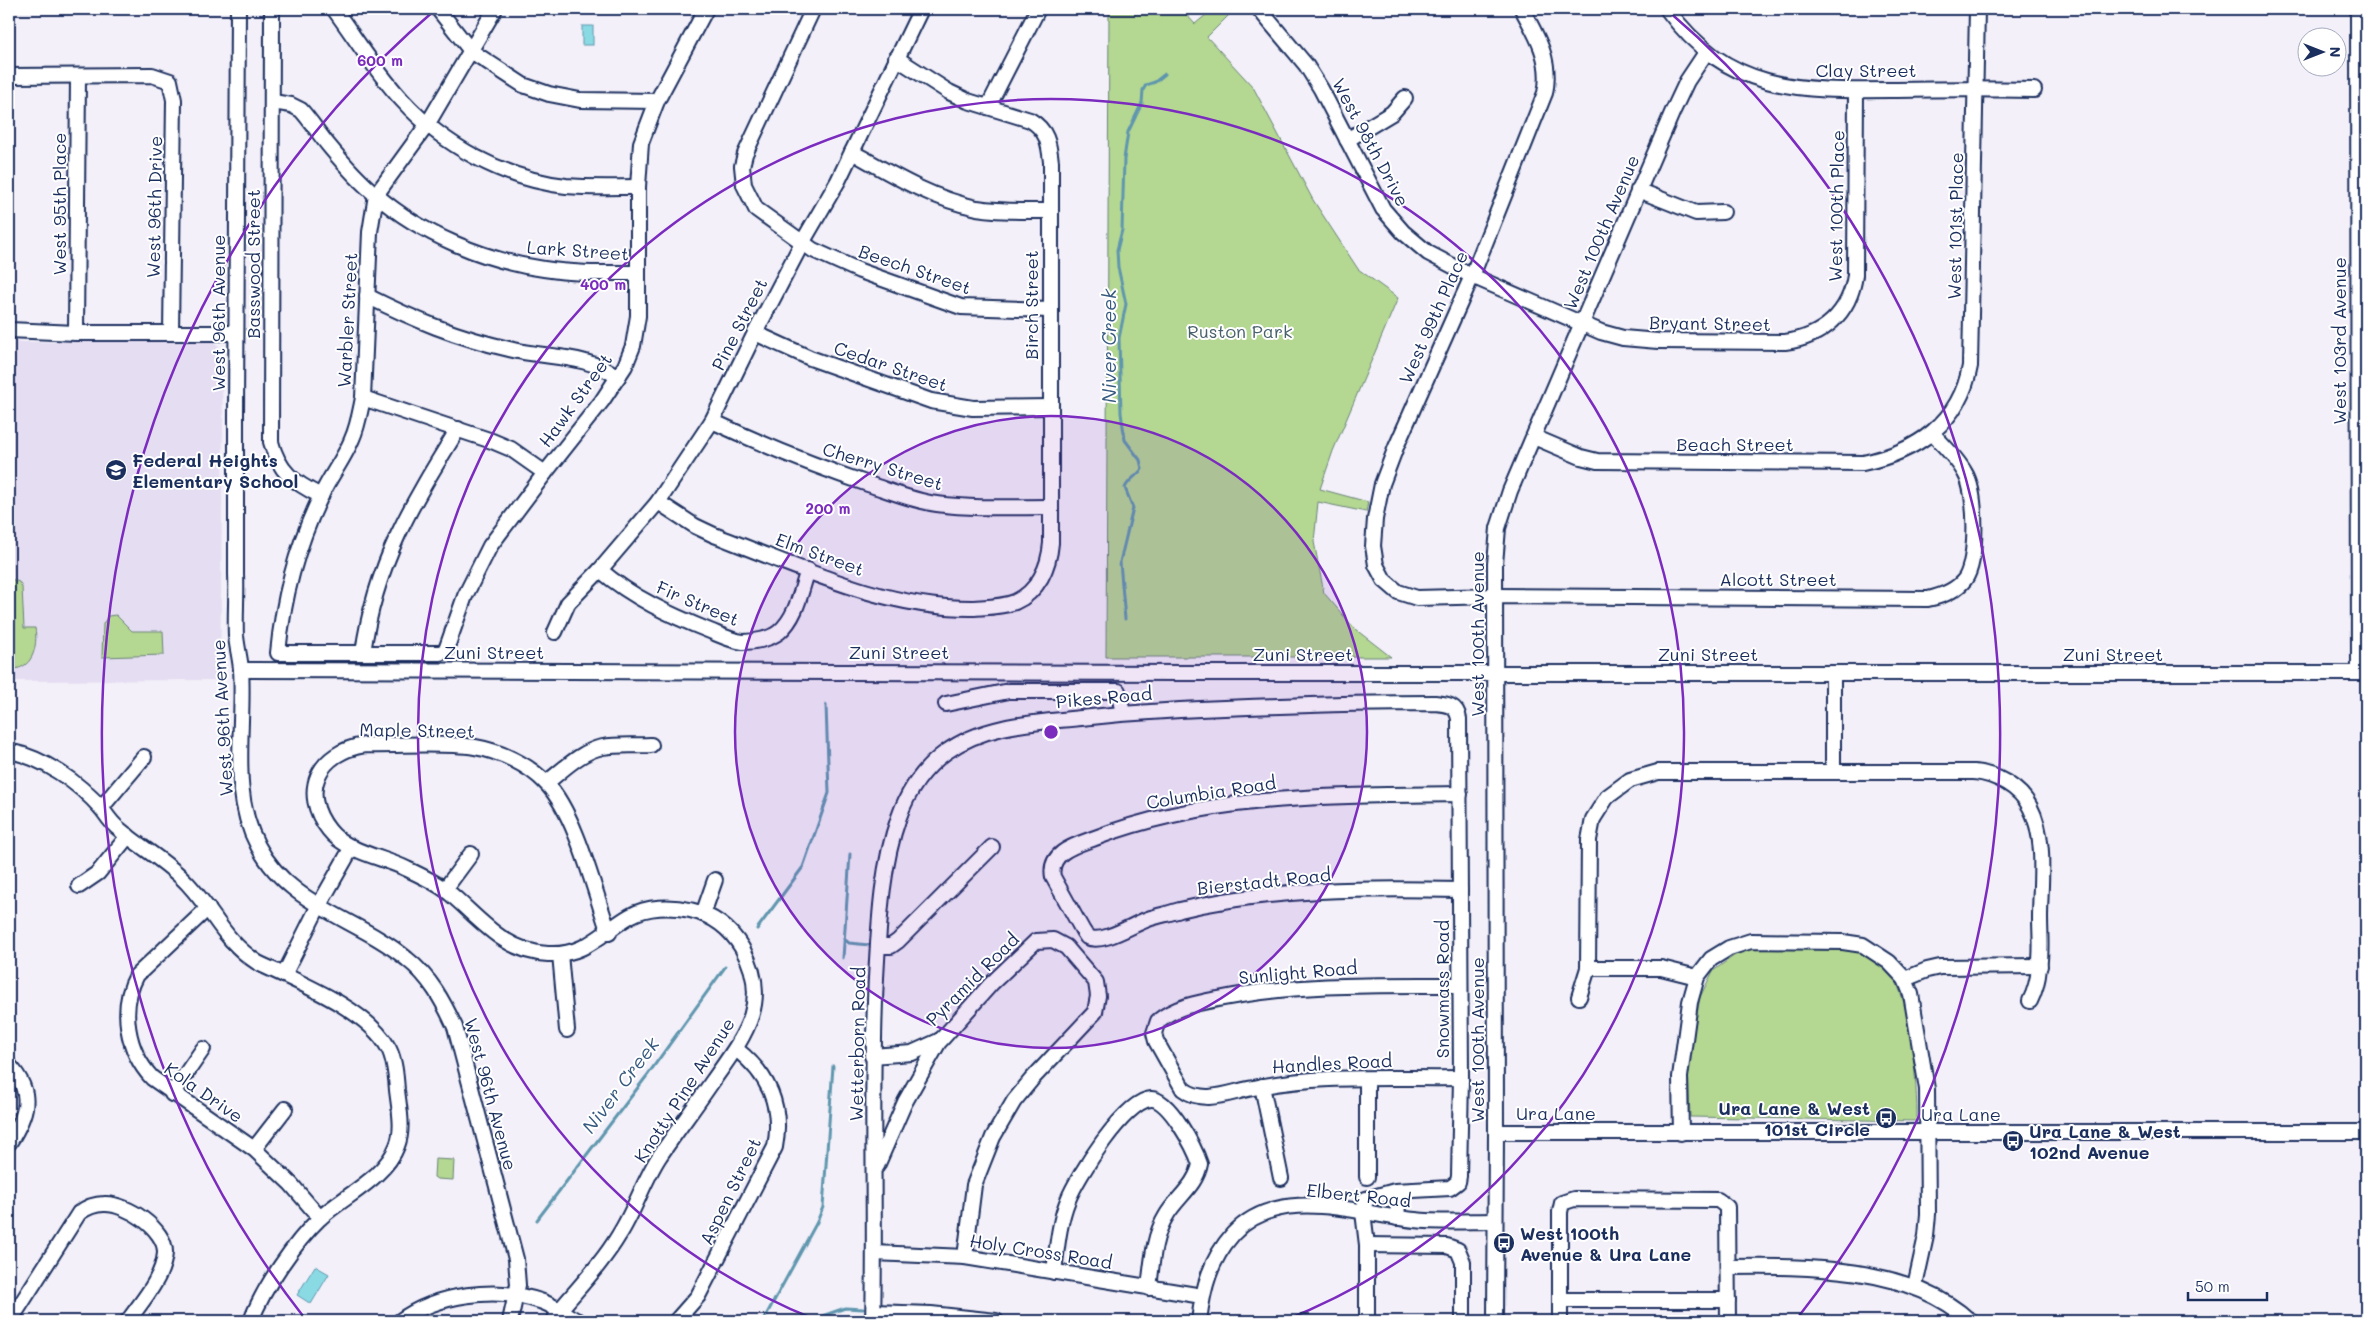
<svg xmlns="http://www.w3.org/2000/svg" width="2375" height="1330" font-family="Mali,sans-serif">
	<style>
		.built { fill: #e5ddf2 }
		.green { fill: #b4d791; stroke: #688378 }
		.water { fill: #8adae4; stroke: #5e96ae }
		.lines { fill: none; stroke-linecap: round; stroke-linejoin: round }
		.stream { stroke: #5e96ae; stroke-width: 3 }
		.minor-casing { stroke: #1b2f5e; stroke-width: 18 }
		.minor { stroke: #fff; stroke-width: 14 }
		.ring { fill: none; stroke: #7b2cbf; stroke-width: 2.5 }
		.labels { text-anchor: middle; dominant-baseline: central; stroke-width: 4; stroke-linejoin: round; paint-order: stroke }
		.street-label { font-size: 18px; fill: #1b2f5e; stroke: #fff }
		.park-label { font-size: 18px; fill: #49616d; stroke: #fff }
		.poi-label { font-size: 18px; font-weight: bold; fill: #1b2f5e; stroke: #fff; text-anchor: start }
		.water-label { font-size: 19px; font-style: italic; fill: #375a80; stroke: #fff }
		.centre { fill: #7b2cbf; stroke: #fff; stroke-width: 2.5 }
		.ring-label { font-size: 15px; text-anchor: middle; font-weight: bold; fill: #7b2cbf; stroke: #fff; stroke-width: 4; stroke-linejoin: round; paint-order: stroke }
	</style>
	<rect width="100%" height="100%" fill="#f3f0f9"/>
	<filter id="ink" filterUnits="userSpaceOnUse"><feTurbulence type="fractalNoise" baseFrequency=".02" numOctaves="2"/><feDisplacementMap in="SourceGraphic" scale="10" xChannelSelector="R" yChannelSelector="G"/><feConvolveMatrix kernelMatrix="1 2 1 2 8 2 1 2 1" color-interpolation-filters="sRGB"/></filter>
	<g filter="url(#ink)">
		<!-- built -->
		<polygon class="built" points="9,342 214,342 221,349 223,418 220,680 9,681"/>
		<!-- green -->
		<g class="green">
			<polygon points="1109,9 1181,9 1195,24 1213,9 1235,9 1207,37 1253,87 1313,200 1358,269 1398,298 1333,451 1320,489 1368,502 1366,512 1318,502 1314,542 1324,593 1355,629 1391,657 1106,657"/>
			<path d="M11 579 19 582 22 587 24 628H35C38 646 33 671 9 669V580Z"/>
			<polygon points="116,615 132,631 163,631 164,655 102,657 103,624 108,616"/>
			<path d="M1749 949H1851C1865 953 1881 961 1890 972 1912 999 1917 1086 1917 1121L1690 1117 1688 1066 1700 997 1713 971 1735 955Z"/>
			<polygon points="435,1159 454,1160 453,1180 437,1179 434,1177"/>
		</g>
		<!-- water -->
		<g class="water">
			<rect x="582" y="26" width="11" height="19"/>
			<polygon points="315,1266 329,1274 311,1304 297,1295"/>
		</g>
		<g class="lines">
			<!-- stream -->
			<g class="stream">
				<path d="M1125 619 1120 562 1133 508 1125 488C1128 480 1137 476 1142 469L1140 460 1125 440 1121 413 1119 338 1126 304 1118 267 1117 250 1122 230 1124 159 1128 132 1142 103 1143 90 1146 85 1155 82 1165 74"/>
				<polyline points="757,929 803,867 829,793 826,705"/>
				<polyline points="844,939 849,943 869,945"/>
				<polyline points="843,958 850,854"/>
				<polyline points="537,1220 646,1077 725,967"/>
				<polyline points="477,1321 479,1317"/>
				<polyline points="763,1321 817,1222 823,1207 833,1066"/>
				<polyline points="808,1321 845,1308 863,1309"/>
			</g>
			<!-- minor casing -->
			<g class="minor-casing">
				<g id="minor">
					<path d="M238 9C238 145 236 281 236 417 236 470 236 522 236 574 237 595 235 615 236 636 237 647 240 658 241 669 245 727 229 792 258 846 290 907 358 918 407 959 430 977 443 1001 455 1027L516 1259 518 1285 510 1321"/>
					<path d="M272 9 271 442C279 472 293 482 321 496"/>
					<path d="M334 9C356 39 376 72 402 100 444 146 504 179 566 186 590 188 614 187 638 187"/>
					<polyline points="438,9 471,51 523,85 549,94 580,100 657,101"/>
					<path d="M495 9 427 125 376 195 370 232 363 398C360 412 358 426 352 439 344 459 330 476 321 496 297 545 283 599 278 653H440L446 650 465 596 490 546 545 473 602 401 625 366 633 346 638 316V187L641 143 657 101 706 9"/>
					<polyline points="813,9 745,154 742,166 744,185 756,209 813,250 860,271 961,307 1050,310"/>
					<path d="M1259 9 1306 65 1321 89 1383 209 1403 232 1428 253 1472 276 1601 332 1623 338 1658 341 1785 342C1823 337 1850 313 1855 275L1856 91"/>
					<path d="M1522 9C1537 36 1552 61 1545 93L1472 276 1396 447 1382 484 1375 519 1373 546 1376 565 1384 580 1398 592 1417 598 1495 596 1928 599C1942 596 1956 591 1965 579 1978 560 1977 493 1965 473 1957 458 1944 446 1933 434"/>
					<path d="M1667 9C1729 94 1802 91 1897 90 1943 89 1988 89 2034 90"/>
					<polyline points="2358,9 2359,673"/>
					<polyline points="9,76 152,75 170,81 174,100 171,333"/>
					<path d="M273 102 291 105 301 110C311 121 319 134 329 146 343 163 359 181 376 195 421 234 485 261 544 269 575 274 607 273 638 273"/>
					<polyline points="988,107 1038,9"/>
					<polyline points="1347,140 1392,113 1405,98"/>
					<path d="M852 152C891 174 932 199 977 208 1001 212 1025 211 1049 211"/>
					<polyline points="1638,190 1696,213 1723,212"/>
					<path d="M367 296C415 320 456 337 509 349 548 359 584 353 618 377"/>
					<polyline points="9,330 76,333 236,333"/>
					<polyline points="76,333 78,76"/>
					<polyline points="755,333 810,358 931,401 973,408 1051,407"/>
					<polyline points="363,398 492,441 511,449 545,473"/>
					<path d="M712 421C763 445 815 466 868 484 890 491 913 501 937 504 975 509 1013 507 1051 507"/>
					<path d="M1534 437 1581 457 1597 461 1863 463C1916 452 1960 423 1970 366L1977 9"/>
					<path d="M658 502 695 526 714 535C797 566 883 609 974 608 987 607 1002 607 1015 602 1038 592 1049 567 1051 543V162C1049 143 1047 130 1030 120L968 101 949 92 896 58"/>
					<path d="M600 570C633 598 670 615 710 631 720 635 732 641 743 642 755 642 770 639 779 632 797 617 801 590 808 570"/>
					<polyline points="555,632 568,603 600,570 658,502 712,421 755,333 802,243 838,181 921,9"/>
					<path d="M363 653C375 564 412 503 458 429"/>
					<polyline points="241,670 1184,673 2366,673"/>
					<polyline points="1833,673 1833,772"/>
					<polyline points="946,704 1009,691 1118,691 1123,713"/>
					<path d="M9 751C44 758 78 782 102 809 107 816 112 824 119 829 141 848 168 862 188 884 215 913 223 940 258 963 298 982 369 1010 389 1049 395 1061 396 1077 397 1090 399 1108 404 1129 397 1146 385 1178 344 1196 320 1218 295 1242 263 1288 251 1321"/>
					<path d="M546 783C563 770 581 751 603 747 618 744 636 746 651 745"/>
					<path d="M1460 794C1337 796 1212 793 1095 838 1076 845 1048 852 1053 877L1083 931 1087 937C1104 945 1134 923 1151 918 1161 915 1171 913 1180 910 1271 888 1367 888 1460 890"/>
					<polyline points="101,808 144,757"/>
					<polyline points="79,886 98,873 128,836"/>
					<polyline points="445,889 471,854"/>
					<path d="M208 908 137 975C119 1008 127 1051 152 1078L254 1149 291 1184 320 1218"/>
					<polyline points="703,914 715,880"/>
					<polyline points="878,946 891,946 898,941 992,847"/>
					<polyline points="560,954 567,1030"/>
					<polyline points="1588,968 1661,968 1697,977"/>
					<polyline points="284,975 318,907 352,847"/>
					<polyline points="1905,979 1927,970 1940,967 2040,966"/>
					<path d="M1460 985C1379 985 1298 983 1218 999 1197 1003 1175 1007 1158 1021L1154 1033 1156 1041 1183 1089C1202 1104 1226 1094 1248 1089 1318 1074 1390 1079 1461 1078"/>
					<path d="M1579 997 1588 968 1589 840 1593 819 1607 797 1630 780 1658 772H1974C1996 774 2020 787 2030 807 2047 839 2040 883 2040 918 2040 934 2042 952 2039 968 2038 979 2035 991 2030 1001"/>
					<polyline points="872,1056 912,1053 941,1040 991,984 1036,941 1053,940 1066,947 1096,982 1098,996 1095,1012 1032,1079 1014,1101 993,1137 974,1185 965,1257"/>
					<path d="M9 1065C35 1093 27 1115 9 1143"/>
					<polyline points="1367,1079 1367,1177"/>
					<polyline points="1262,1086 1281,1178"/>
					<polyline points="172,1094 203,1049"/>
					<polyline points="1496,1132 2366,1132"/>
					<polyline points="1681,1133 1680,1077 1690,1002 1697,977 1711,959 1729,948 1751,941 1843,942 1863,945 1889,962 1905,979 1911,994 1927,1089 1928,1214 1926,1236 1915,1286"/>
					<polyline points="254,1149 285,1109"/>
					<polyline points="877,1166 905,1102 940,1040"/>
					<polyline points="1397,1218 1399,1191"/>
					<polyline points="1367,1245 1447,1246 1458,1250 1463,1262 1463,1321"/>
					<polyline points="874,1253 965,1257 1202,1296"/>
					<path d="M1728 1267C1806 1266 1910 1265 1970 1321"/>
					<path d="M1054 1272C1057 1248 1059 1222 1068 1200 1077 1177 1125 1100 1151 1099 1169 1098 1195 1149 1200 1164 1196 1186 1176 1198 1166 1216 1153 1237 1152 1264 1149 1288"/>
					<polyline points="1560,1300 1728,1300"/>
					<polyline points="874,1312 931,1314 996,1321"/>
					<path d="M10 1321 79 1213C87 1207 94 1204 104 1204 126 1203 166 1229 165 1253 163 1278 142 1301 128 1321"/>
					<path d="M400 1321C437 1294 496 1286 540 1301 554 1305 565 1315 578 1321"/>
					<path d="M554 1321 559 1311C580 1286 603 1262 619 1235 635 1210 643 1182 659 1157 676 1132 695 1107 712 1082 743 1038 773 1002 742 948 730 928 712 915 690 910 671 906 647 906 630 916 602 932 586 956 548 954 503 952 479 917 447 891 435 882 420 875 407 869 383 857 346 852 329 830 299 792 318 752 365 745 399 746 442 742 475 747 499 751 528 764 546 783 576 814 594 890 609 933"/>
					<path d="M676 1321 698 1296 775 1147C783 1105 768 1074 736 1049"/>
					<path d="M873 1321C876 1207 870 1092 876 978 879 926 881 867 899 817 908 791 924 768 946 752 982 726 1028 723 1071 719 1107 715 1143 712 1180 710 1265 706 1350 703 1435 703 1447 704 1457 705 1459 719L1461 1078 1459 1176 1458 1182 1450 1188 1395 1191 1366 1199 1363 1212 1367 1245V1321"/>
					<path d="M1199 1321C1203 1288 1210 1260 1233 1234 1279 1184 1357 1214 1415 1220 1441 1223 1469 1221 1495 1221"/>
					<polyline points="1495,1321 1496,1132 1495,564 1498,528 1510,491 1672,113 1687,81 1707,51"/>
					<polyline points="1560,1321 1560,1212 1562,1203 1574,1199 1718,1200 1727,1207 1728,1321"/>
				</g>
			</g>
			<!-- minor -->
			<use href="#minor" class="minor"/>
		</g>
	</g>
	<!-- distance rings -->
	<circle cx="1051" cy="732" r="316" fill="#7b2cbf" fill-opacity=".12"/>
	<g class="ring">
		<circle cx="1051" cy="732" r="316"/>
		<path d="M819 1321A633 633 0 1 1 1283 1321"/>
		<path d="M303 1316A949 949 0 0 1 435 10M1667 10A949 949 0 0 1 1799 1316"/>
	</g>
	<!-- icons -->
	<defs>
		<g id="school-disc" transform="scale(1.125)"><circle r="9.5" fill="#1b2f5e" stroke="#fff"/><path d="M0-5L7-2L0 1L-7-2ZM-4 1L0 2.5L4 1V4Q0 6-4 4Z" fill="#fff"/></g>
		<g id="bus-disc" transform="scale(1.125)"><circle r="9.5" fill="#1b2f5e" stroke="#fff"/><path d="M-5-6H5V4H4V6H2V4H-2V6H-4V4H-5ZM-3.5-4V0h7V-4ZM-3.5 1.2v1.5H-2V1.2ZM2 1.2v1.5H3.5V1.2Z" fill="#fff"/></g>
	</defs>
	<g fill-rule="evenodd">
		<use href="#school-disc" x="116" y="470"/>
		<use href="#bus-disc" x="1886" y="1118"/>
		<use href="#bus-disc" x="2013" y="1141"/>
		<use href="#bus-disc" x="1504" y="1243"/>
	</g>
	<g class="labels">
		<!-- street labels -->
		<g class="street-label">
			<text x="1866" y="70">Clay Street</text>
			<text transform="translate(1371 142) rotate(62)">West 98th Drive</text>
			<text transform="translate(59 204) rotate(-90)">West 95th Place</text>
			<text transform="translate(1836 206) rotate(-89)">West 100th Place</text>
			<text transform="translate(154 207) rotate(-89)">West 96th Drive</text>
			<text transform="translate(1955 226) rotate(-89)">West 101st Place</text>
			<text transform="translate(1601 232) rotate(-67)">West 100th Avenue</text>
			<text transform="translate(578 250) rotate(4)">Lark Street</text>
			<text transform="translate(253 264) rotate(-90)">Basswood Street</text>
			<text transform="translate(915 269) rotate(19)">Beech Street</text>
			<text transform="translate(1031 305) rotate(-90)">Birch Street</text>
			<text transform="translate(218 313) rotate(-90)">West 96th Avenue</text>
			<text transform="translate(1433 317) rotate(-66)">West 99th Place</text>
			<text transform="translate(347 320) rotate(-87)">Warbler Street</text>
			<text transform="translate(1710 323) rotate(1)">Bryant Street</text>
			<text transform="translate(739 324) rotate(-63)">Pine Street</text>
			<text transform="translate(2339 341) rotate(-90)">West 103rd Avenue</text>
			<text transform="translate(891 366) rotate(19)">Cedar Street</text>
			<text transform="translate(575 400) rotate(-54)">Hawk Street</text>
			<text x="1735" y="444">Beach Street</text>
			<text transform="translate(883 466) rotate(17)">Cherry Street</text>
			<text transform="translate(820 554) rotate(20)">Elm Street</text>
			<text x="1778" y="579">Alcott Street</text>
			<text transform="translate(698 603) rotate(23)">Fir Street</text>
			<text transform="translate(1477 634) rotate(-90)">West 100th Avenue</text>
			<text x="494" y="652">Zuni Street</text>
			<text x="899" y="652">Zuni Street</text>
			<text x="1303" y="654">Zuni Street</text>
			<text x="1708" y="654">Zuni Street</text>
			<text x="2113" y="654">Zuni Street</text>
			<text transform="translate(1104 697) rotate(-5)">Pikes Road</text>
			<text transform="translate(222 718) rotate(-93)">West 96th Avenue</text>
			<text transform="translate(417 730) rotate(1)">Maple Street</text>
			<text transform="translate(1211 792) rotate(-9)">Columbia Road</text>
			<text transform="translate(1264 881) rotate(-6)">Bierstadt Road</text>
			<text transform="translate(1298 972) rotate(-5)">Sunlight Road</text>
			<text transform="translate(972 979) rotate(-45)">Pyramid Road</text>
			<text transform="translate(1442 989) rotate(-90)">Snowmass Road</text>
			<text transform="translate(1477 1040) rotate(-90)">West 100th Avenue</text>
			<text transform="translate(857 1044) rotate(-89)">Wetterborn Road</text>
			<text transform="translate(1332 1063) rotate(-3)">Handles Road</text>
			<text transform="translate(684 1090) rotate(-57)">Knotty Pine Avenue</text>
			<text transform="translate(204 1092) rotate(35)">Kola Drive</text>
			<text transform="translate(491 1094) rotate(75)">West 96th Avenue</text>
			<text x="1556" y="1113">Ura Lane</text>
			<text x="1961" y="1114">Ura Lane</text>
			<text transform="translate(730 1191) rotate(-64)">Aspen Street</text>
			<text transform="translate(1359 1195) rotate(6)">Elbert Road</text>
			<text transform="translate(1041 1251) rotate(9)">Holy Cross Road</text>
		</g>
		<!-- park labels -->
		<g class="park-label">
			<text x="1240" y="331">Ruston Park</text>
		</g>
		<!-- poi labels -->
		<g class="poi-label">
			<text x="132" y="460">Federal Heights<tspan x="132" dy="21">Elementary School</tspan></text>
			<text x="1870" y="1108" text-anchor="end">Ura Lane &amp; West<tspan x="1870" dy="21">101st Circle</tspan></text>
			<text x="2029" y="1131">Ura Lane &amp; West<tspan x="2029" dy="21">102nd Avenue</tspan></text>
			<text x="1520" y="1233">West 100th<tspan x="1520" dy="21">Avenue &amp; Ura Lane</tspan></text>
		</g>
		<!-- water labels -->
		<g class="water-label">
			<text transform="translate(1108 346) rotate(-90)">Niver Creek</text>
			<text transform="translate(620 1085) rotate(-53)">Niver Creek</text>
		</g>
	</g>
	<circle cx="1051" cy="732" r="8" class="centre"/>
	<g class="ring-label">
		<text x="380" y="66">600 m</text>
		<text x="603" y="290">400 m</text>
		<text x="828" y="514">200 m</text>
	</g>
	<!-- margin -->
	<rect width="2375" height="1330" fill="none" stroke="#fff" stroke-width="30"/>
	<rect x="15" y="15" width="2345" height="1300" fill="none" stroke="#1b2f5e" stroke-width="2" filter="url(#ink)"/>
	<!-- north arrow -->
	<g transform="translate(2322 52) rotate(90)"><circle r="24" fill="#ffffff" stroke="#a4acbf"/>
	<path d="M0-4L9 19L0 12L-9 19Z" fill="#1b2f5e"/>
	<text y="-8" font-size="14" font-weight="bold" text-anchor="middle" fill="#1b2f5e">N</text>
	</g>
	<!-- scale -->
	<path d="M2188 1292v8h79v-8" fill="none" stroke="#1b2f5e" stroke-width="2.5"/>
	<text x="2195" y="1292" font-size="15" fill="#1b2f5e" stroke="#ffffff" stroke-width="4" paint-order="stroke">50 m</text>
</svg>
